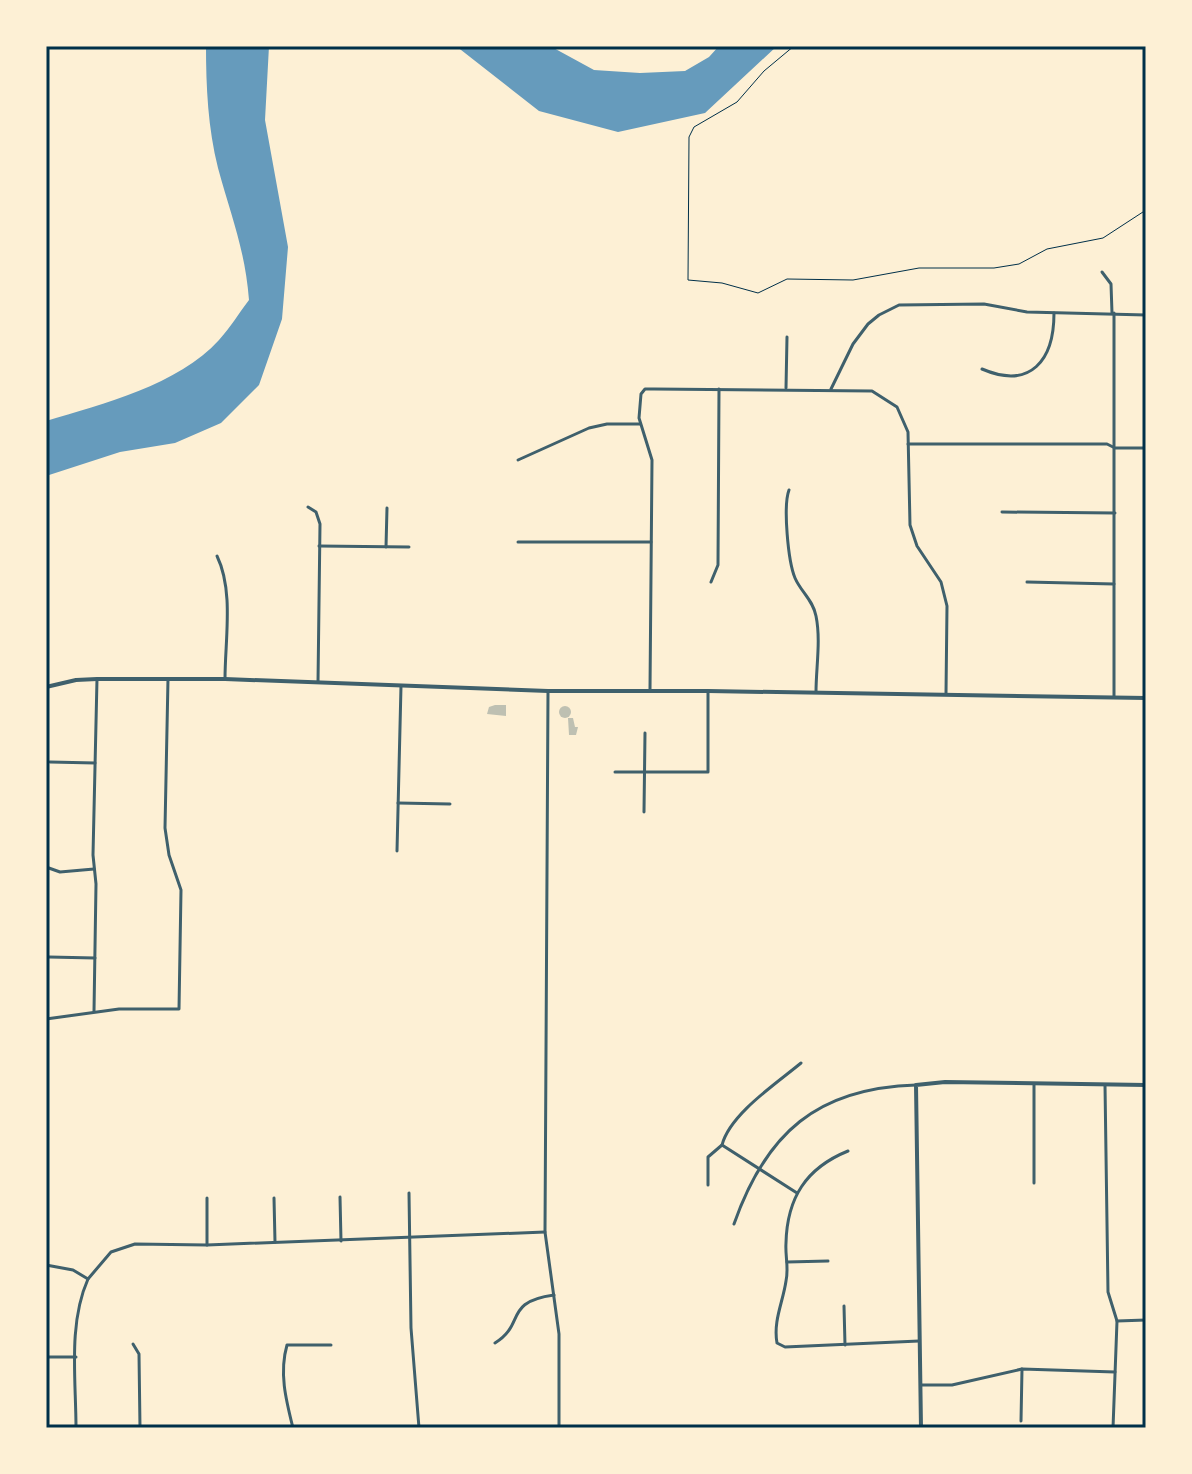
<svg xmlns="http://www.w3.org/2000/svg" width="1192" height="1474" font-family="'DejaVu Sans',sans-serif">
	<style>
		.water { fill: #669bbc }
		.building { fill: #bec0b2 }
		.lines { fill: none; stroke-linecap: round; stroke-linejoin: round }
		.path { stroke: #003049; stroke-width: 1 }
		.minor { stroke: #3f606c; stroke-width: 3 }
		.tertiary { stroke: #3f606c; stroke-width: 4 }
		.neatline { fill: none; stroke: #003049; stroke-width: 3 }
	</style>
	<rect width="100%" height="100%" fill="#fdf0d5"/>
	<!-- water -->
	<g class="water">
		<path d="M206 46H269L265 120 288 247 282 319 259 385 221 423 175 443 120 452 46 476V421C103 404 178 385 219 340 230 328 239 313 249 300 245 249 231 216 218 168 208 128 206 87 206 46Z"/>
		<polygon points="456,46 550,46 594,70 640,73 685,71 709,57 719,46 777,46 705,113 618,132 539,111"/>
	</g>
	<!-- building -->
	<g class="building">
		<polygon points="495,705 506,705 506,716 487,714 489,707"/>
		<circle cx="565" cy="712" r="6"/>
		<polygon points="568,718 573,718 575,727 578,727 576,735 569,735"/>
	</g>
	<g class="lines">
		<!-- path -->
		<polyline class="path" points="794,46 764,71 737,102 694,127 689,137 688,280 722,283 758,293 787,279 853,280 919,268 994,268 1019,264 1047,249 1103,238 1146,210"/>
		<!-- minor -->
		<g class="minor">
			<polyline points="1102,272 1111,284 1112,313"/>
			<path d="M982 369C1031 390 1054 360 1054 313"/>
			<polyline points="786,388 787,337"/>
			<polyline points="831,389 853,344 868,324 879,315 899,305 984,304 1027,312 1146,315"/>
			<polyline points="908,444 1107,444 1115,448 1146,448"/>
			<polyline points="518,460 589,428 607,424 640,424"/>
			<path d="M789 490C783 506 788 561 795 578 801 592 813 600 816 616 821 640 816 668 816 692"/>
			<polyline points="308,507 316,512 320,524 318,682"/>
			<polyline points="1002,512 1115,513"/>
			<polyline points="518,542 651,542"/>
			<polyline points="319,546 409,547"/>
			<polyline points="386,547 387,508"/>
			<path d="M217 556C234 591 225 640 225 679"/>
			<polyline points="711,582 718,565 719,389"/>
			<polyline points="1027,582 1114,584"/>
			<polyline points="650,690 652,460 639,418 641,394 645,389 654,389 872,391 897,407 908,432 910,525 917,546 941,582 947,606 946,693"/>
			<polyline points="548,691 545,1232 559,1334 559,1428"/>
			<polyline points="1114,697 1114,313"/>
			<polyline points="50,762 95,763"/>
			<polyline points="615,772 708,772 708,691"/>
			<polyline points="398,803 450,804"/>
			<polyline points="644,812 645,733"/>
			<polyline points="397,851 401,686"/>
			<polyline points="46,867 60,872 94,869"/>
			<polyline points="49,957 95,958"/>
			<polyline points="94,1011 96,884 93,855 97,679"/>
			<polyline points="46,1019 119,1009 179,1009 181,890 169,855 165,828 168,679"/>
			<polyline points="1034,1084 1034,1183"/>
			<polyline points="1105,1085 1108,1292 1117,1321 1113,1428"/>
			<path d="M848 1151C806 1168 787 1198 786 1243 785 1256 789 1268 786 1281 783 1302 773 1321 777 1343L785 1347 919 1341"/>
			<polyline points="708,1185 708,1157 722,1145"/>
			<polyline points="409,1193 411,1328 419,1428"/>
			<path d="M797 1193 722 1145C730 1114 777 1083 801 1063"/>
			<polyline points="340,1197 341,1241"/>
			<polyline points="207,1198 207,1245"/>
			<polyline points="274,1198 275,1242"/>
			<path d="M734 1224C766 1133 817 1088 916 1085"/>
			<polyline points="787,1262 828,1261"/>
			<polyline points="46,1265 73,1270 88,1279 111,1252 135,1244 207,1245 545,1232"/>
			<polyline points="844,1306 845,1345"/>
			<polyline points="1117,1321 1146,1320"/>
			<path d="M495 1343C526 1324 503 1302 554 1295"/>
			<polyline points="133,1344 139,1354 140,1428"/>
			<polyline points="46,1357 76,1357"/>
			<polyline points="921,1385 952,1385 1022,1369 1115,1372"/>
			<polyline points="1021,1421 1022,1369"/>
			<path d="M76 1428C76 1379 68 1324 88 1279"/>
			<path d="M293 1428C286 1400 279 1373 287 1345H331"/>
		</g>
		<!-- tertiary -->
		<g class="tertiary">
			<polyline points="46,687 76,680 97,679 225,679 548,691 708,691 1146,698"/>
			<polyline points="921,1428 916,1085 945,1082 1146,1085"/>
		</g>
	</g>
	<!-- border -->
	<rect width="1192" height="1474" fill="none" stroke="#fdf0d5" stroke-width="96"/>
	<rect x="48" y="48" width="1096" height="1378" class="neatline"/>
</svg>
